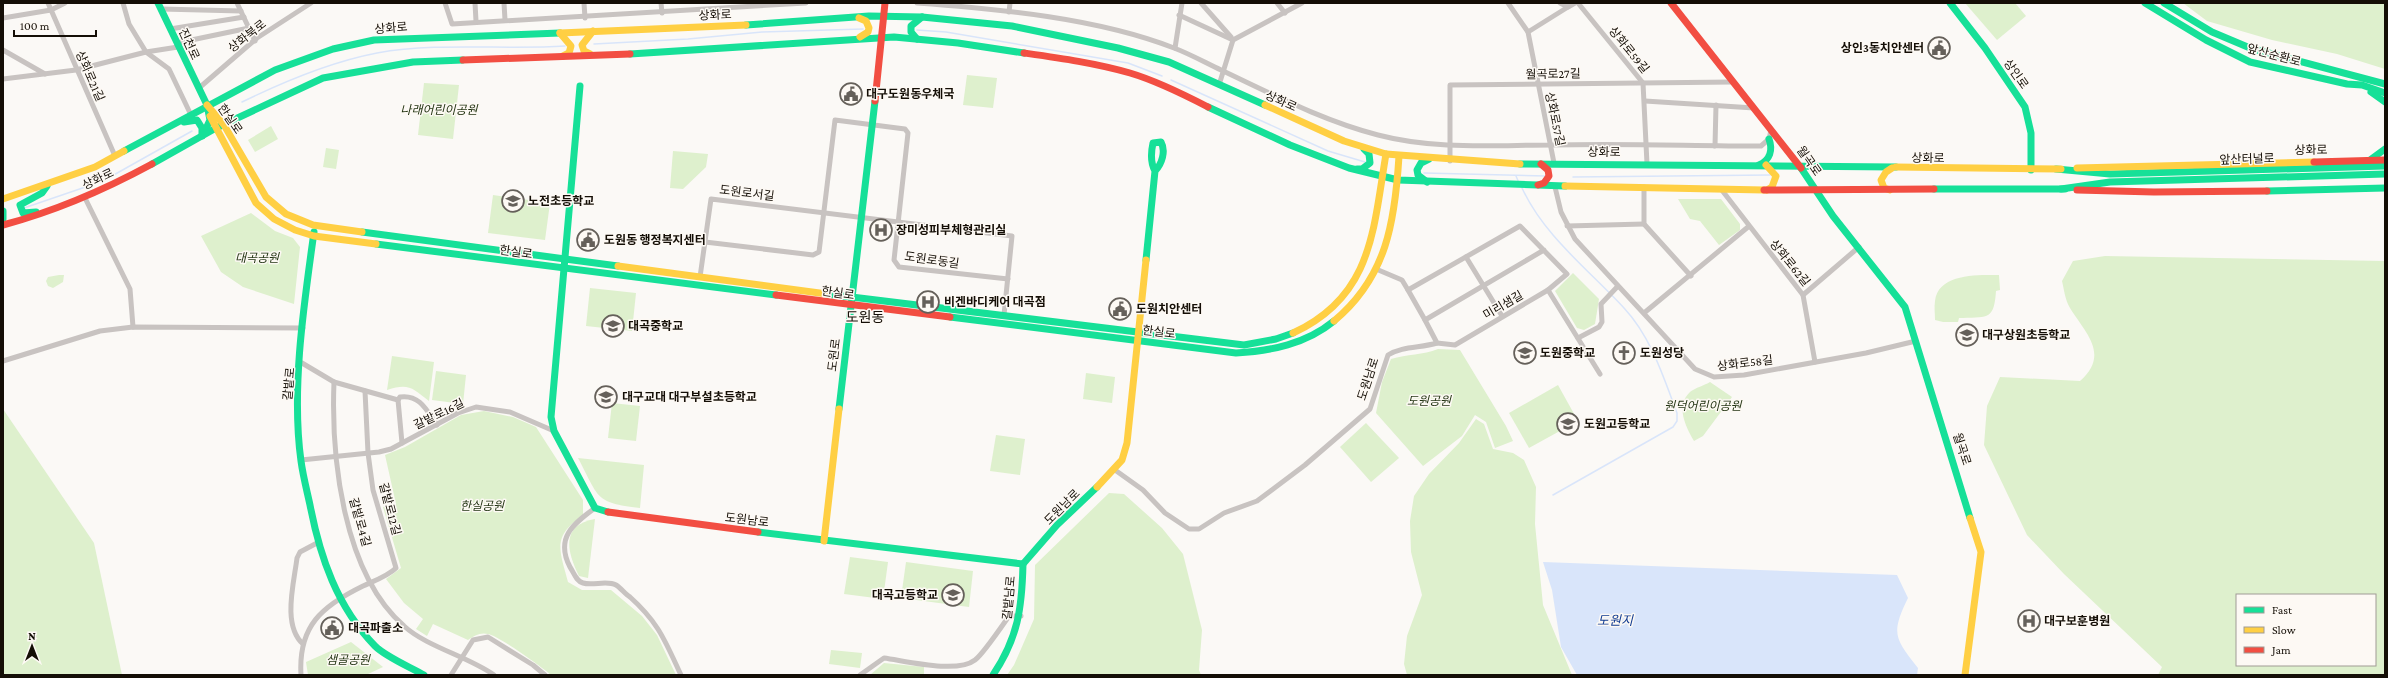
<svg xmlns="http://www.w3.org/2000/svg" width="2388" height="678" font-family="'Crimson Pro','Noto Sans KR',serif">
	<style>
		.green { fill: #def0cd; fill-rule: evenodd }
		.water { fill: #d9e5fa }
		.lines { fill: none; stroke-linecap: round; stroke-linejoin: round }
		.stream { stroke: #d9e5fa; stroke-width: 1.5 }
		.street { stroke: #c8c3c1; stroke-width: 5 }
		.fast { stroke: #16e098; stroke-width: 7 }
		.slow { stroke: #ffcf43; stroke-width: 7 }
		.jam { stroke: #f24e42; stroke-width: 7 }
		.labels { text-anchor: middle; dominant-baseline: central; stroke-width: 3; stroke-linejoin: round; paint-order: stroke }
		.street-label { font-size: 12px; fill: #140e06; stroke: #fdf9f4 }
		.poi-label { font-size: 12px; font-weight: bold; fill: #140e06; stroke: #fdf9f4; text-anchor: start }
		.park-label { font-size: 12px; font-style: italic; fill: #1f310f; stroke: #fdf9f4 }
		.water-label { font-size: 13px; font-style: italic; fill: #113b91; stroke: #fdf9f4 }
		.quarter-label { font-size: 14px; fill: #140e06; stroke: #fdf9f4 }
	</style>
	<rect width="100%" height="100%" fill="#fbf9f6"/>
	<!-- green -->
	<g class="green">
		<polygon points="1965,3 2015,3 2026,16 1997,40"/>
		<polygon points="2183,3 2385,3 2385,69 2337,54 2272,40 2207,21"/>
		<polygon points="967,75 997,78 993,108 963,105"/>
		<polygon points="424,83 459,85 453,139 418,135"/>
		<polygon points="271,126 278,139 255,152 248,140"/>
		<polygon points="326,148 339,150 336,169 323,167"/>
		<polygon points="673,151 708,154 706,167 683,189 670,188"/>
		<polygon points="493,195 550,203 545,240 488,233"/>
		<polygon points="1678,199 1721,199 1740,224 1740,230 1719,245 1700,221 1690,219"/>
		<polygon points="251,213 275,231 293,238 300,247 294,304 243,287 221,272 201,236"/>
		<path d="M2105 256 2385 261V675H2158L2162 667 2064 574 2027 535 1984 445 1987 406 2000 377 2080 381C2110 354 2086 334 2070 308 2065 300 2064 289 2062 281L2073 261ZM2237 595H2375V665H2237Z"/>
		<polygon points="1573,273 1599,299 1595,324 1584,330 1577,328 1555,291"/>
		<polygon points="59,275 64,275 63,282 53,288 48,286 46,281 48,277"/>
		<path d="M1999 275 2000 290 1996 291C1994 319 1989 317 1963 318H1959L1958 322H1943L1935 320C1935 314 1934 307 1935 301 1938 273 1979 275 1999 275Z"/>
		<polygon points="590,288 636,293 632,331 586,326"/>
		<path d="M1438 349 1460 350 1506 426 1513 441 1495 448 1486 422 1475 415 1462 436 1423 466 1376 413 1382 382 1391 359C1407 354 1423 355 1438 349Z"/>
		<path d="M392 356 434 362 429 401C412 388 409 383 387 390Z"/>
		<polygon points="436,371 466,375 463,404 432,400"/>
		<polygon points="1086,373 1115,377 1112,403 1083,399"/>
		<path d="M1710 382 1732 397 1703 436 1694 441C1686 427 1675 406 1690 392 1695 388 1705 385 1710 382Z"/>
		<polygon points="1558,385 1578,421 1529,448 1509,413"/>
		<polygon points="612,403 640,406 636,441 608,438"/>
		<polygon points="3,409 94,543 122,675 3,675"/>
		<path d="M484 411 513 417 536 427 583 500V516C551 536 560 551 568 582L582 590H611L642 616 657 635 676 675H551C542 667 499 636 488 634 480 632 474 636 468 640L433 624 427 636 416 629 423 619 404 603 386 579 401 568 383 507 396 504 385 455 405 447 461 415Z"/>
		<polygon points="1476,419 1484,424 1493,449 1513,453 1524,460 1536,487 1535,524 1543,605 1572,675 1407,675 1404,664 1407,636 1422,595 1411,552 1410,521 1414,496 1429,474 1459,443"/>
		<polygon points="1366,423 1399,458 1371,482 1340,447"/>
		<polygon points="996,435 1025,439 1020,475 990,471"/>
		<path d="M578 458 644 465 640 508C594 503 599 497 578 458Z"/>
		<polygon points="1109,493 1124,494 1162,528 1183,554 1202,630 1199,670 1201,675 1007,675 1014,665 1034,619 1035,565"/>
		<path d="M595 519 588 578 579 576C567 552 560 525 595 519Z"/>
		<polygon points="850,557 888,562 883,599 844,594"/>
		<polygon points="906,562 973,571 969,607 901,598"/>
		<polygon points="351,642 383,667 366,675 308,675 306,662"/>
		<polygon points="831,650 862,653 860,668 829,664"/>
		<polygon points="884,663 924,667 924,675 870,675"/>
	</g>
	<!-- water -->
	<path class="water" d="M1543 562 1897 575 1908 598C1891 633 1894 638 1918 668L1917 675H1577L1561 647 1552 590Z"/>
	<g class="lines">
		<!-- stream -->
		<g class="stream">
			<polyline points="917,30 946,32 1128,63 1162,76"/>
			<polyline points="594,44 688,39 762,32 863,29"/>
			<polyline points="1171,80 1328,151 1365,162"/>
			<path d="M242 102C285 81 330 62 377 53 438 42 503 50 565 46"/>
			<polyline points="1424,173 1546,176"/>
			<polyline points="1516,176 1519,183"/>
			<polyline points="1573,177 1770,175"/>
			<path d="M1522 188C1544 236 1589 270 1624 308 1651 337 1663 376 1677 413V421L1673 427 1553 495"/>
			<polyline points="24,208 103,181 192,131"/>
		</g>
		<!-- street -->
		<g class="street">
			<polyline points="48,3 115,156"/>
			<polyline points="123,3 129,24 146,52 169,69 191,115"/>
			<polyline points="237,3 255,41"/>
			<polyline points="445,3 452,24 806,3"/>
			<polyline points="475,3 476,21"/>
			<polyline points="504,3 505,20"/>
			<polyline points="584,3 585,18"/>
			<polyline points="661,3 662,13"/>
			<path d="M917 3C999 9 1097 18 1174 48 1190 54 1206 63 1221 70 1272 94 1323 121 1378 135 1435 150 1494 145 1552 145 1622 143 1692 146 1761 146L1769 139 1771 130"/>
			<polyline points="1201,3 1231,37"/>
			<polyline points="1277,3 1285,13"/>
			<polyline points="1508,3 1528,32 1554,163"/>
			<polyline points="1560,3 1568,7 1575,3"/>
			<polyline points="1578,3 1643,83 1647,164"/>
			<polyline points="161,9 241,11"/>
			<polyline points="1009,12 1010,3"/>
			<polyline points="1179,15 1233,40"/>
			<polyline points="3,18 51,10 65,3"/>
			<polyline points="170,29 244,17"/>
			<polyline points="1528,32 1568,7"/>
			<polyline points="177,43 249,28"/>
			<polyline points="1175,48 1182,3"/>
			<polyline points="3,50 45,74"/>
			<polyline points="3,79 76,70 146,52 178,47"/>
			<polyline points="1219,85 1233,40 1302,3"/>
			<polyline points="199,88 257,38 311,3"/>
			<polyline points="1645,101 1754,108"/>
			<polyline points="1715,146 1716,105"/>
			<polyline points="1450,161 1450,85 1733,82"/>
			<polyline points="1555,187 1561,212 1575,239 1695,369 1714,377 1744,375 1866,353 1916,341"/>
			<polyline points="1644,187 1644,224 1691,276"/>
			<polyline points="1721,189 1803,295 1815,362"/>
			<polyline points="85,198 130,289 133,327"/>
			<polyline points="1567,226 1644,224"/>
			<polyline points="705,242 813,255 819,252 835,120 905,129 908,133 894,260 899,267 1008,279"/>
			<polyline points="1466,257 1502,316"/>
			<polyline points="1376,269 1402,280 1408,290 1520,226 1567,274 1548,290 1455,345 1437,343 1425,320 1544,250"/>
			<polyline points="700,277 711,199 1012,236 1004,315"/>
			<polyline points="1408,290 1425,320"/>
			<polyline points="1548,290 1600,374"/>
			<polyline points="1803,295 1859,247"/>
			<polyline points="1644,313 1748,227"/>
			<polyline points="1578,338 1599,327 1602,322 1601,304 1618,286"/>
			<polyline points="3,361 100,331 133,327 303,328"/>
			<path d="M302 363 334 382C331 458 343 573 404 626 427 647 467 656 494 675"/>
			<path d="M334 382 398 400 400 397C420 394 427 411 437 425"/>
			<polyline points="398,400 402,443"/>
			<polyline points="301,460 379,452 391,449 458,413 476,407 510,412 554,431"/>
			<path d="M1115 470 1143 490 1165 513 1189 529H1199L1224 513 1257 501 1305 465 1370 409 1388 355C1402 346 1421 348 1437 343"/>
			<path d="M595 508C573 524 555 538 570 567 574 573 576 581 583 583 593 586 607 580 616 585 621 588 625 594 630 597 659 623 665 641 681 675"/>
			<path d="M303 644C282 625 294 583 297 558L300 552 317 543"/>
			<path d="M301 675C298 626 322 606 363 586 374 581 388 576 396 568L373 490 368 453 365 391"/>
			<polyline points="451,675 473,640 488,637 533,665 545,675"/>
			<path d="M860 675 884 658C906 661 957 674 975 660 983 654 1002 626 1009 616H1021"/>
		</g>
		<!-- fast -->
		<g class="fast">
			<polyline points="158,3 207,105 210,120 204,133"/>
			<polyline points="1950,3 1985,48 2025,107 2031,133 2031,170"/>
			<polyline points="2145,3 2206,40 2250,62 2347,84 2362,85 2385,93"/>
			<polyline points="2164,3 2212,32 2250,48 2385,84"/>
			<polyline points="746,25 869,16 922,17 1012,26 1118,48 1169,62 1265,105"/>
			<polyline points="917,39 911,32 911,26 922,17"/>
			<polyline points="630,54 894,37 958,43 1024,53"/>
			<polyline points="580,86 551,417 554,431 595,508 608,512"/>
			<polyline points="2371,92 2385,102"/>
			<polyline points="1208,107 1290,145 1349,168 1398,180 1565,186"/>
			<polyline points="184,122 197,120 202,128 202,136"/>
			<polyline points="124,151 275,70 333,49 374,40 560,33"/>
			<polyline points="2370,160 2385,149"/>
			<polyline points="152,164 216,128 323,78 413,62 463,60"/>
			<polyline points="1520,164 1896,167"/>
			<path d="M1759 165C1770 160 1773 150 1769 139"/>
			<polyline points="1801,168 1833,216 1905,307 1970,518"/>
			<polyline points="1357,169 1362,169 1370,163 1369,154 1364,149"/>
			<polyline points="2056,169 2110,174 2385,166"/>
			<polyline points="1427,182 1418,175 1417,170 1421,163 1429,159"/>
			<polyline points="1934,189 2065,189"/>
			<polyline points="2061,189 2110,182 2385,174"/>
			<polyline points="2267,191 2385,188"/>
			<polyline points="3,211 3,219"/>
			<polyline points="36,212 23,213 20,205 42,193 47,186"/>
			<path d="M314 232C304 304 291 389 301 461 303 476 307 491 310 505 320 557 337 607 375 646 386 657 410 667 424 675"/>
			<polyline points="362,232 618,266"/>
			<polyline points="376,244 776,295"/>
			<path d="M1146 260 1155 171C1150 162 1151 152 1153 143L1161 142C1166 151 1162 164 1155 171"/>
			<polyline points="827,294 1244,345 1276,339 1293,333"/>
			<path d="M950 317 1236 353C1271 351 1306 344 1334 321"/>
			<polyline points="839,409 875,101"/>
			<polyline points="758,532 1023,564 1057,525 1097,487"/>
			<path d="M993 675C1018 638 1022 608 1023 564"/>
		</g>
		<!-- slow -->
		<g class="slow">
			<polyline points="859,18 866,21 869,28 868,32 860,37"/>
			<polyline points="560,33 571,46 569,53 563,56"/>
			<polyline points="560,33 746,25"/>
			<polyline points="590,54 584,51 582,45 593,31"/>
			<polyline points="207,105 224,125 266,197 286,214 313,225 362,232"/>
			<polyline points="1265,105 1344,141 1386,154 1520,164"/>
			<polyline points="210,116 256,203 274,219 295,230 314,236 376,244"/>
			<polyline points="1766,165 1776,176 1772,187 1767,190"/>
			<polyline points="1896,167 2061,169"/>
			<polyline points="2077,168 2314,162"/>
			<polyline points="1565,186 1764,190"/>
			<polyline points="1890,190 1884,188 1881,180 1886,172 1892,168"/>
			<polyline points="3,199 95,167 124,151"/>
			<polyline points="618,266 827,294"/>
			<path d="M1334 321C1387 277 1395 221 1399 156"/>
			<path d="M1293 333C1373 296 1373 230 1386 154"/>
			<polyline points="1097,487 1122,460 1127,443 1146,260"/>
			<polyline points="824,541 839,409"/>
			<polyline points="1965,675 1981,552 1970,518"/>
		</g>
		<!-- jam -->
		<g class="jam">
			<polyline points="1671,3 1801,168"/>
			<path d="M1024 53C1059 58 1095 63 1130 73 1157 81 1183 94 1208 107"/>
			<polyline points="463,60 630,54"/>
			<polyline points="875,101 885,3"/>
			<polyline points="2314,162 2385,160"/>
			<polyline points="1538,185 1544,183 1549,176 1548,170 1541,164"/>
			<polyline points="1764,190 1934,189"/>
			<polyline points="2077,190 2154,192 2267,191"/>
			<path d="M3 225C56 211 104 190 152 164"/>
			<polyline points="776,295 950,317"/>
			<polyline points="608,512 758,532"/>
		</g>
	</g>
	<!-- icons -->
	<defs>
		<g id="civic-ring" transform="scale(1.15)"><circle r="9.5" fill="#fdf9f4" stroke="#65605a" stroke-width="1.5"/><path d="M-.6-6.5H3V-4.5H.6V-3L4-1V1h2V6H-6V1h2V-1L-.6-3ZM-1.2 2.5V6h2.4V2.5Z" fill="#65605a"/></g>
		<g id="school-ring" transform="scale(1.15)"><circle r="9.5" fill="#fdf9f4" stroke="#65605a" stroke-width="1.5"/><path d="M0-5L7-2L0 1L-7-2ZM-4 1L0 2.5L4 1V4Q0 6-4 4Z" fill="#65605a"/></g>
		<g id="hospital-ring" transform="scale(1.15)"><circle r="9.5" fill="#fdf9f4" stroke="#65605a" stroke-width="1.5"/><path d="M-5-5h3v3.5h4V-5h3V5h-3V1.5h-4V5h-3Z" fill="#65605a"/></g>
		<g id="church-ring" transform="scale(1.15)"><circle r="9.5" fill="#fdf9f4" stroke="#65605a" stroke-width="1.5"/><path d="M-1.2-6h2.4v3.5h3.3v2.4h-3.3V6h-2.4V-.1h-3.3v-2.4h3.3Z" fill="#65605a"/></g>
	</defs>
	<g fill-rule="evenodd">
		<use href="#civic-ring" x="1939" y="48"/>
		<use href="#civic-ring" x="851" y="94"/>
		<use href="#school-ring" x="513" y="201"/>
		<use href="#hospital-ring" x="881" y="230"/>
		<use href="#civic-ring" x="588" y="240"/>
		<use href="#hospital-ring" x="928" y="302"/>
		<use href="#civic-ring" x="1120" y="309"/>
		<use href="#school-ring" x="613" y="326"/>
		<use href="#school-ring" x="1967" y="335"/>
		<use href="#school-ring" x="1525" y="353"/>
		<use href="#church-ring" x="1624" y="353"/>
		<use href="#school-ring" x="606" y="397"/>
		<use href="#school-ring" x="1568" y="424"/>
		<use href="#school-ring" x="953" y="595"/>
		<use href="#hospital-ring" x="2029" y="621"/>
		<use href="#civic-ring" x="332" y="628"/>
	</g>
	<g class="labels">
		<!-- street labels -->
		<g class="street-label">
			<text transform="translate(715 15) rotate(-3)">상화로</text>
			<text transform="translate(391 28) rotate(-5)">상화로</text>
			<text transform="translate(247 36) rotate(-38)">상화북로</text>
			<text transform="translate(189 44) rotate(65)">진천로</text>
			<text transform="translate(1629 50) rotate(51)">상화로59길</text>
			<text transform="translate(2274 55) rotate(15)">앞산순환로</text>
			<text transform="translate(1553 74) rotate(-1)">월곡로27길</text>
			<text transform="translate(2016 74) rotate(55)">상인로</text>
			<text transform="translate(90 76) rotate(66)">상화로21길</text>
			<text transform="translate(1281 101) rotate(24)">상화로</text>
			<text transform="translate(230 119) rotate(55)">한실로</text>
			<text transform="translate(1555 119) rotate(78)">상화로57길</text>
			<text transform="translate(2311 150) rotate(-1)">상화로</text>
			<text transform="translate(1604 152) rotate(1)">상화로</text>
			<text transform="translate(1928 158) rotate(1)">상화로</text>
			<text transform="translate(2247 159) rotate(-2)">앞산터널로</text>
			<text transform="translate(1809 161) rotate(55)">월곡로</text>
			<text transform="translate(98 179) rotate(-26)">상화로</text>
			<text transform="translate(747 193) rotate(7)">도원로서길</text>
			<text transform="translate(516 252) rotate(8)">한실로</text>
			<text transform="translate(932 260) rotate(8)">도원로동길</text>
			<text transform="translate(1790 263) rotate(51)">상화로62길</text>
			<text transform="translate(838 293) rotate(8)">한실로</text>
			<text transform="translate(1503 305) rotate(-30)">미리샘길</text>
			<text transform="translate(1159 332) rotate(7)">한실로</text>
			<text transform="translate(834 355) rotate(-83)">도원로</text>
			<text transform="translate(1745 363) rotate(-7)">상화로58길</text>
			<text transform="translate(1368 379) rotate(-72)">도원남로</text>
			<text transform="translate(289 384) rotate(-85)">갈밭로</text>
			<text transform="translate(439 414) rotate(-26)">갈밭로16길</text>
			<text transform="translate(1962 449) rotate(72)">월곡로</text>
			<text transform="translate(1062 507) rotate(-45)">도원남로</text>
			<text transform="translate(390 509) rotate(75)">갈밭로12길</text>
			<text transform="translate(747 520) rotate(7)">도원남로</text>
			<text transform="translate(360 522) rotate(74)">갈밭로4길</text>
			<text transform="translate(1009 598) rotate(-85)">갈밭남로</text>
		</g>
		<!-- poi labels -->
		<g class="poi-label">
			<text x="1924" y="48" text-anchor="end">상인3동치안센터</text>
			<text x="866" y="94">대구도원동우체국</text>
			<text x="528" y="201">노전초등학교</text>
			<text x="896" y="230">장미성피부체형관리실</text>
			<text x="604" y="240">도원동 행정복지센터</text>
			<text x="944" y="302">비겐바디케어 대곡점</text>
			<text x="1136" y="309">도원치안센터</text>
			<text x="628" y="326">대곡중학교</text>
			<text x="1982" y="335">대구상원초등학교</text>
			<text x="1540" y="353">도원중학교</text>
			<text x="1640" y="353">도원성당</text>
			<text x="622" y="397">대구교대 대구부설초등학교</text>
			<text x="1584" y="424">도원고등학교</text>
			<text x="938" y="595" text-anchor="end">대곡고등학교</text>
			<text x="2044" y="621">대구보훈병원</text>
			<text x="348" y="628">대곡파출소</text>
		</g>
		<!-- park labels -->
		<g class="park-label">
			<text x="439" y="110">나래어린이공원</text>
			<text x="257" y="258">대곡공원</text>
			<text x="1429" y="401">도원공원</text>
			<text x="1703" y="406">원덕어린이공원</text>
			<text x="482" y="506">한실공원</text>
			<text x="348" y="660">샘골공원</text>
		</g>
		<!-- water labels -->
		<g class="water-label">
			<text x="1615" y="620">도원지</text>
		</g>
		<!-- quarter labels -->
		<g class="quarter-label">
			<text x="865" y="317">도원동</text>
		</g>
	</g>
	<!-- border -->
	<rect width="2388" height="678" fill="none" stroke="#140e06" stroke-width="8"/>
	<!-- legend -->
	<rect x="2236" y="594" width="140" height="72" fill="#fdf9f4" stroke="#a09b95"/>
	<rect x="2244" y="607" width="20" height="6" fill="#16e098" stroke="#a09b95"/>
	<text x="2272" y="614" font-size="12" fill="#140e06">Fast</text>
	<rect x="2244" y="627" width="20" height="6" fill="#ffcf43" stroke="#a09b95"/>
	<text x="2272" y="634" font-size="12" fill="#140e06">Slow</text>
	<rect x="2244" y="647" width="20" height="6" fill="#f24e42" stroke="#a09b95"/>
	<text x="2272" y="654" font-size="12" fill="#140e06">Jam</text>
	<!-- north arrow -->
	<g transform="translate(32 646)" stroke="#fdf9f4" stroke-width="3" paint-order="stroke">
	<path d="M0-3L7 15L0 10L-7 15Z" fill="#140e06"/>
	<text y="-6" font-size="11" font-weight="bold" text-anchor="middle" fill="#140e06">N</text>
	</g>
	<!-- scale -->
	<path d="M14 30v6h82v-6" fill="none" stroke="#140e06" stroke-width="2"/>
	<text x="20" y="30" font-size="12" fill="#140e06" stroke="#fdf9f4" stroke-width="3" paint-order="stroke">100 m</text>
</svg>
